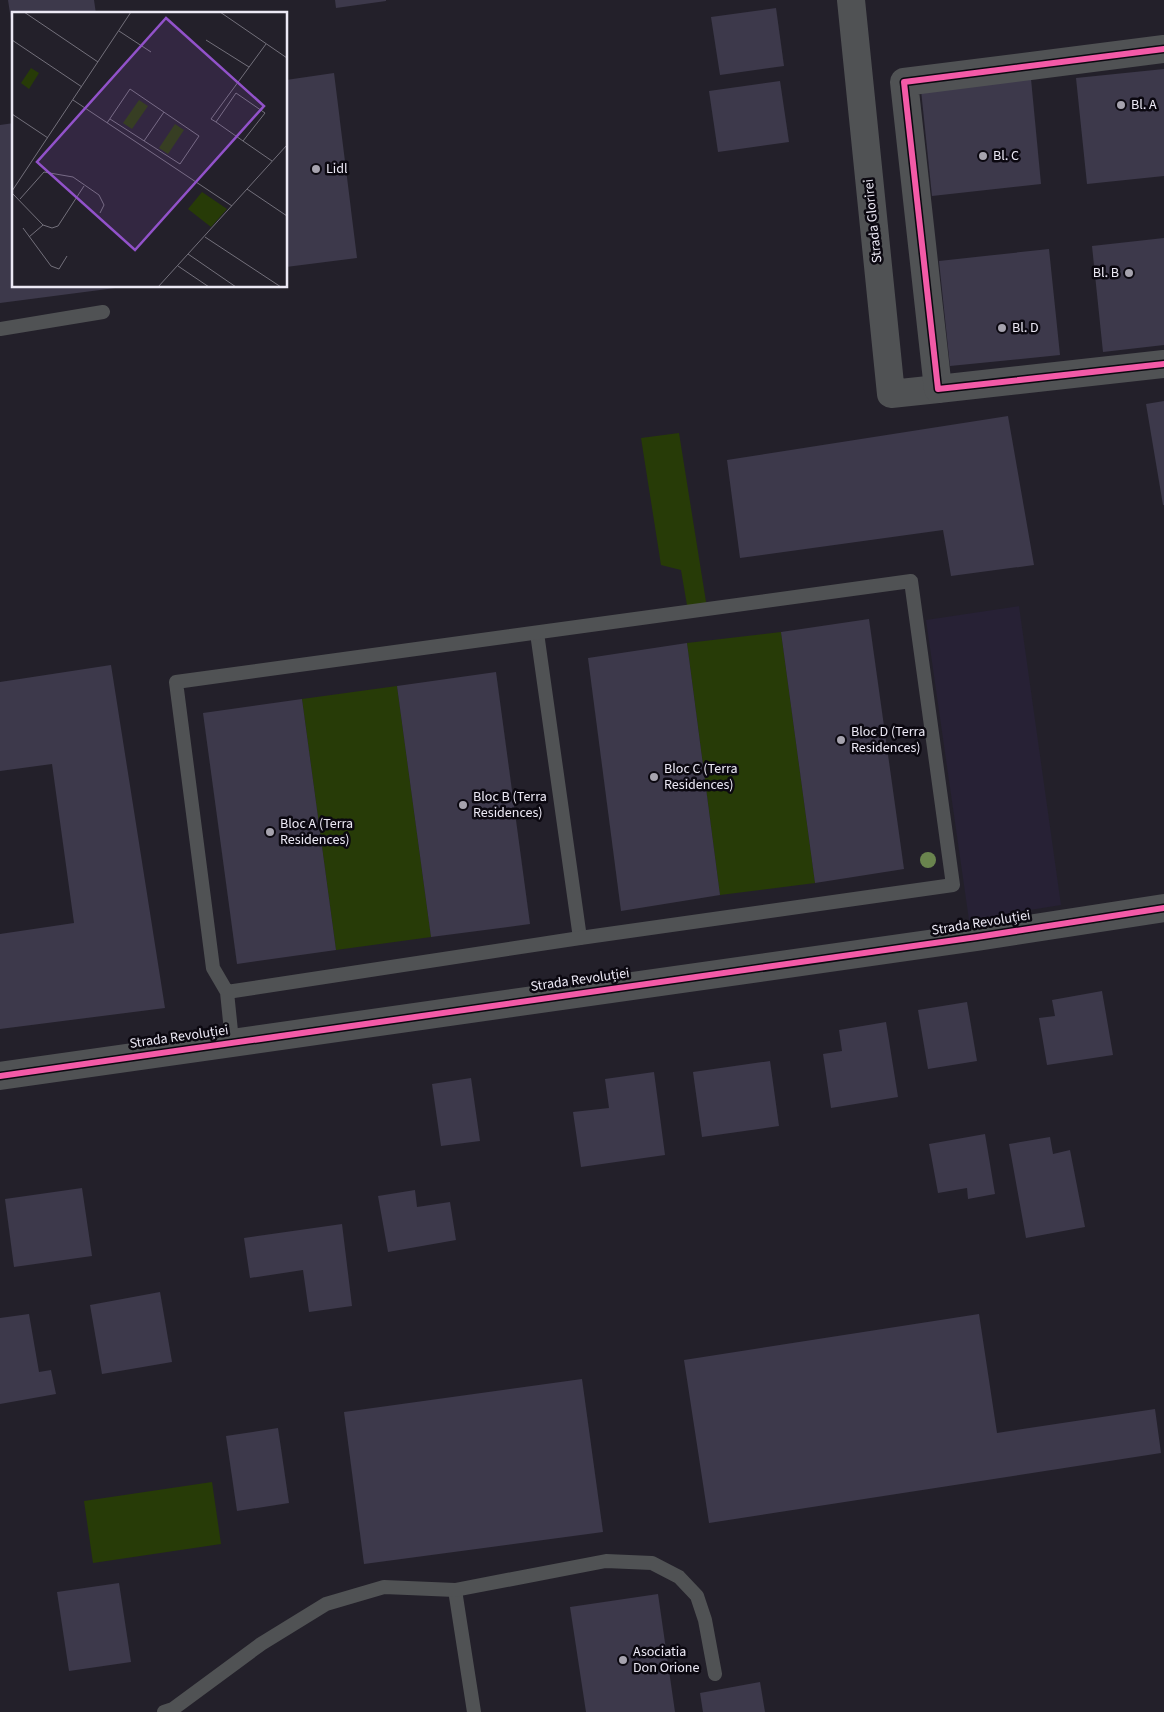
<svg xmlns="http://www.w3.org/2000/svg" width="1164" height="1712" font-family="'Source Sans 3',sans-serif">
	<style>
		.built { fill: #272135 }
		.green { fill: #273b07 }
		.building { fill: #3d394b }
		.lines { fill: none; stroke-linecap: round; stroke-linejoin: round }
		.service { stroke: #505254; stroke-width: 14 }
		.minor { stroke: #505254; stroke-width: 28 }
		.cycleway-casing { stroke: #0b0810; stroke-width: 9 }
		.cycleway { stroke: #f35aa7; stroke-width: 6 }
		.tree { fill: #6a844e }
		.poi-dot { fill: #a6a3ae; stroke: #0b0810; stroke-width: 2 }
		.labels { text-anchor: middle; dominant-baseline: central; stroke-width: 5; stroke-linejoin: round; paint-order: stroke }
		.poi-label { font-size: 14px; fill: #ece9f5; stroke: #0b0810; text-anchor: start }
		.street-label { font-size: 14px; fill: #ece9f5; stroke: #0b0810 }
		.inset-road { fill: none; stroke: #73707b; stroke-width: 1 }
		.view { fill: #9252ca; fill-opacity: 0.15; stroke: #9252ca; stroke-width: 2.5 }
		.inset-edge { fill: none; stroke: #ece9f5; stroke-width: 2.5 }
	</style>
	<rect width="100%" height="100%" fill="#23202a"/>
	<!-- built -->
	<polygon class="built" points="1019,606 1061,905 969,920 926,620"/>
	<!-- green -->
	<g class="green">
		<polygon points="679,433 707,608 688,611 681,570 661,565 641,438"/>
		<polygon points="781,632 815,883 720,895 687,643"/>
		<polygon points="397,686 431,937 336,950 302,699"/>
		<polygon points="212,1482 221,1544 93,1563 84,1501"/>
	</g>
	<!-- building -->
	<g class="building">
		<polygon points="8,0 94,0 96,14 14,14 13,33"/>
		<polygon points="335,0 386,0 386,1 336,8"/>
		<polygon points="776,8 784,66 720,75 711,17"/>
		<polygon points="1164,69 1164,176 1087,184 1076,78"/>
		<polygon points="334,73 357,258 286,267 286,80"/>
		<polygon points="1031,79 1041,184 932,196 921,90"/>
		<polygon points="780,81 789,142 718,152 709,91"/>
		<polygon points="14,123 14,286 123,287 0,303 0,125"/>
		<polygon points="1164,238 1164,345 1103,352 1092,246"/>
		<polygon points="1049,249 1060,355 950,366 939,261"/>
		<polygon points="1164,401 1164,505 1163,505 1146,404"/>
		<polygon points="1008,416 1034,565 951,576 943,530 740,558 727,460"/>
		<polygon points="869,619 904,869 815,883 781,632"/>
		<polygon points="687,643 720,895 621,911 588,658"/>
		<polygon points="111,665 165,1008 0,1029 0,934 74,923 52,764 0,771 0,682"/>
		<polygon points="496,672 530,924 431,937 397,686"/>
		<polygon points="302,699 336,950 237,964 203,713"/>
		<polygon points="1102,991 1113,1055 1047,1065 1039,1018 1055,1016 1052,1000"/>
		<polygon points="967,1002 977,1061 928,1069 918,1010"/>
		<polygon points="886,1022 898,1097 831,1108 823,1054 842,1051 839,1030"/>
		<polygon points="770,1061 779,1126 702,1137 693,1072"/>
		<polygon points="654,1072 665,1155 581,1167 573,1112 609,1108 605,1079"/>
		<polygon points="471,1078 480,1141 441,1146 432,1084"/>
		<polygon points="985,1134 995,1194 968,1199 967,1188 938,1193 929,1144"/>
		<polygon points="1050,1137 1053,1154 1070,1150 1085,1227 1026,1238 1009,1144"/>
		<polygon points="82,1188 92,1256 14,1267 5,1199"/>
		<polygon points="415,1190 417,1207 450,1202 456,1240 388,1252 378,1196"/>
		<polygon points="342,1224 352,1306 309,1312 303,1270 250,1278 244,1238"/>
		<polygon points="160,1292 172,1362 102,1374 90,1305"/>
		<polygon points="29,1314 39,1372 51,1370 56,1394 0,1404 0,1318"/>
		<polygon points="979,1314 997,1433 1155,1409 1161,1453 709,1523 684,1360"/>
		<polygon points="582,1379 603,1532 364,1564 344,1412"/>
		<polygon points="278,1428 289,1503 237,1511 226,1436"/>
		<polygon points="119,1583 131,1662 69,1671 57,1592"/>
		<polygon points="658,1594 675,1712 586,1712 570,1607"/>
		<polygon points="760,1682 765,1712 703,1712 700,1693"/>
	</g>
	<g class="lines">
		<!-- service -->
		<g class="service">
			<polyline points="0,329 103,312"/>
			<polyline points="537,633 580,938"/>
			<polyline points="227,992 580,938 953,885 911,581 176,682 213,968 227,992 232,1041"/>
			<polyline points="455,1590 474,1712"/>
			<polyline points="164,1712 173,1709 261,1644 326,1604 384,1587 455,1590 606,1561 652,1563 679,1577 697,1596 705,1620 715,1674"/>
		</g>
		<!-- minor -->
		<g class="minor">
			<polyline points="851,0 891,394 938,389"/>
			<polyline points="1164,49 904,82 938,389 1164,364"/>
			<polyline points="0,1076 977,937 1164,908"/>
		</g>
		<!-- cycleway casing -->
		<g class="cycleway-casing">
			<g id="cycleway">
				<polyline points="1164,49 904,82 938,389 1164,364"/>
				<polyline points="0,1076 977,937 1164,908"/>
			</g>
		</g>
		<!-- cycleway -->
		<use href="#cycleway" class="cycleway"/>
	</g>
	<!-- trees -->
	<circle class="tree" cx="928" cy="860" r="8"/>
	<!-- markers -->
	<g class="poi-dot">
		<circle cx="1121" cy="105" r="5"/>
		<circle cx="983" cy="156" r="5"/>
		<circle cx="316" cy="169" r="5"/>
		<circle cx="1129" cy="273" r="5"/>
		<circle cx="1002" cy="328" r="5"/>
		<circle cx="841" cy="740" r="5"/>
		<circle cx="654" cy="777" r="5"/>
		<circle cx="463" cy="805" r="5"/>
		<circle cx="270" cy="832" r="5"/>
		<circle cx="623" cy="1660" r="5"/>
	</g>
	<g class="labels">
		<!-- poi labels -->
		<g class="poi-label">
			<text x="1131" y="105">Bl. A</text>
			<text x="993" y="156">Bl. C</text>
			<text x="326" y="169">Lidl</text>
			<text x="1119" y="273" text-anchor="end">Bl. B</text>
			<text x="1012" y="328">Bl. D</text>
			<text x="851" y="732">Bloc D (Terra<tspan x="851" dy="16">Residences)</tspan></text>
			<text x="664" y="769">Bloc C (Terra<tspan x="664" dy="16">Residences)</tspan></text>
			<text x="473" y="797">Bloc B (Terra<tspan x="473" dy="16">Residences)</tspan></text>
			<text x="280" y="824">Bloc A (Terra<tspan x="280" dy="16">Residences)</tspan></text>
			<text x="633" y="1652">Asociatia<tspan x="633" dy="16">Don Orione</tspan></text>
		</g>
		<!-- street labels -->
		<g class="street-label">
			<text transform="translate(873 221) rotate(-96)">Strada Glorirei</text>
			<text transform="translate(981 923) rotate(-9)">Strada Revoluției</text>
			<text transform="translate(580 980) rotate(-8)">Strada Revoluției</text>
			<text transform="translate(179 1037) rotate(-8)">Strada Revoluției</text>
		</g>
	</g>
	<!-- overview -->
	<g transform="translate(12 12)">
		<rect width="275" height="275" fill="#23202a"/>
		<path d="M19 56 27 61 17 77 9 71ZM127 88 136 94 120 117 111 111ZM163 112 172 118 156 142 147 136ZM190 180 215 197 199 215 176 197Z" fill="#273b07"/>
		<path class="inset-road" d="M12 0 86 50M208 0 275 46M107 19 139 40M0 28 70 75M194 28 237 55M61 88 220 194M0 102 36 126M204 110 199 107 254 32M95 111 118 77 187 124 168 152 98 107M132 129 152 100M231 129 253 101 224 81 204 110 231 129 260 149M235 177 275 204M0 179 119 0M0 181 31 213 40 216 46 214 72 174M8 187 32 160 61 165 87 183 92 193 88 201M11 216 39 254 47 257 55 244M17 225 31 213M193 225 269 275M176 242 224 275M166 254 197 275M146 275 275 133"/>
		<path class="view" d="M154 6 252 94 123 238 25 150Z"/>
		<rect width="275" height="275" class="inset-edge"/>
	</g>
</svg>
